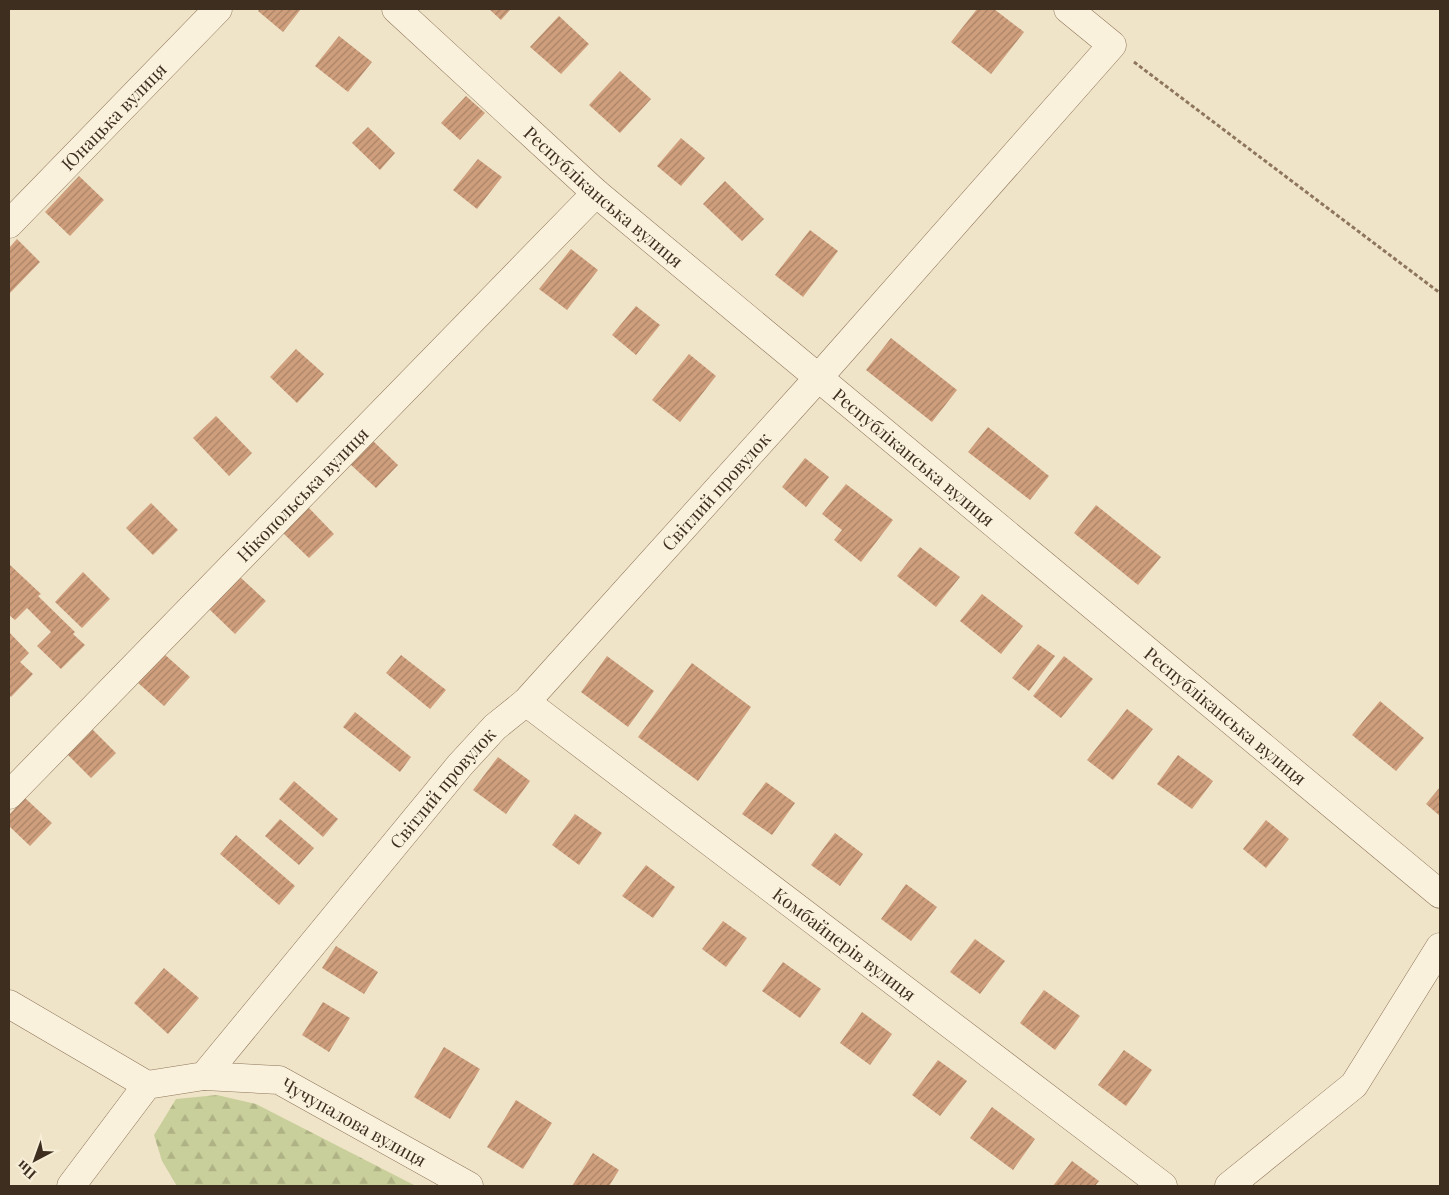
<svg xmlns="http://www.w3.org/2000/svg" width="1449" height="1195" font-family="'Playfair Display',serif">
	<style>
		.forest { fill: url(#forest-firs) }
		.building { fill: url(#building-hatch) }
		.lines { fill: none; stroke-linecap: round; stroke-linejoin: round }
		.street-casing { stroke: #8d765c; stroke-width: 29 }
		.path { stroke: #8d765c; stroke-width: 3; stroke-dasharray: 4 2.5; stroke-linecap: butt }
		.street { stroke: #faf1dc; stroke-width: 28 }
		.labels { text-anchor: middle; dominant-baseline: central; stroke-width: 4; stroke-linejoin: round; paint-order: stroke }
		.street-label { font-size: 18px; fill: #3d2e20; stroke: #f7eed8 }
	</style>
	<defs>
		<pattern id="forest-firs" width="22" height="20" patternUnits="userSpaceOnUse" patternTransform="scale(1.25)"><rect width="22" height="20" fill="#c9cf9b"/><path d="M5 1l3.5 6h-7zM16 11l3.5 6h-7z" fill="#aeb285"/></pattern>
		<pattern id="building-hatch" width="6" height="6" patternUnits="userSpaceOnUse" patternTransform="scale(1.25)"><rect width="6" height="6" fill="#cf9f7d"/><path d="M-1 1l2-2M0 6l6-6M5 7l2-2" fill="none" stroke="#a98266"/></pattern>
	</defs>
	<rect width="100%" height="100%" fill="#f0e4c8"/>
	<!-- forest -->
	<polygon class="forest" points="217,1095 256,1104 416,1186 177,1186 162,1161 154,1135 176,1099"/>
	<!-- building -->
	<g class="building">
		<polygon points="260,9 301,9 283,32 258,11"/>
		<polygon points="489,9 511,9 501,20"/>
		<polygon points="977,9 994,9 1024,32 991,74 951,42"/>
		<polygon points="559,16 589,44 561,74 530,47"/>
		<polygon points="339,36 372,62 348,92 315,66"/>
		<polygon points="620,71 651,99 620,133 589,105"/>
		<polygon points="466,96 485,113 460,140 441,123"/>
		<polygon points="368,127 395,153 380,170 352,143"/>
		<polygon points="681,138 705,158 681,186 657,166"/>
		<polygon points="478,159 502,177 477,209 453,190"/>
		<polygon points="79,176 104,200 70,236 45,212"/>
		<polygon points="725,181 764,219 742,241 703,204"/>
		<polygon points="810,230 838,251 803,297 775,275"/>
		<polygon points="17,239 40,262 9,294 9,248"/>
		<polygon points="571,249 598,270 567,310 539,289"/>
		<polygon points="636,306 660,325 636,355 612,335"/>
		<polygon points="891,338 957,390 932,422 866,370"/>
		<polygon points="296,349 324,374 297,403 270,377"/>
		<polygon points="689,354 716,376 680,422 652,400"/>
		<polygon points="216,416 252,453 229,476 193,438"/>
		<polygon points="988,427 1049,476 1030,500 968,452"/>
		<polygon points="372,440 398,465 376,488 350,464"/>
		<polygon points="805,458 829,477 806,507 782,487"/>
		<polygon points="846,484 893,520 861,562 834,540 842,530 822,514"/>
		<polygon points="151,503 178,530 153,555 126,528"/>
		<polygon points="1096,505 1161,557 1138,585 1074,533"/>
		<polygon points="309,508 334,534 309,558 283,533"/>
		<polygon points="920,547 960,577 936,607 897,576"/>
		<polygon points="10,565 41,594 38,596 75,632 73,634 85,645 61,669 37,646 51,632 27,608 15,620 9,615 9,566"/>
		<polygon points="83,572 110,599 82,628 55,602"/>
		<polygon points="240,577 266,601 235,634 209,609"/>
		<polygon points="982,594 1023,626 1001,654 960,621"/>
		<polygon points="9,632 29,653 20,662 33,674 11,697 9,695"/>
		<polygon points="1038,644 1055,656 1029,691 1012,678"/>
		<polygon points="163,653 190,677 164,706 137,682"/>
		<polygon points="401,655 446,690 430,709 386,673"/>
		<polygon points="607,656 654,691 628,727 581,692"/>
		<polygon points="1064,656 1093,679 1061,718 1033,696"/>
		<polygon points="692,663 751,707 698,781 638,737"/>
		<polygon points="1380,701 1424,738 1396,771 1352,735"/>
		<polygon points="1127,709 1153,729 1113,780 1087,760"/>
		<polygon points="355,712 411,757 400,772 343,727"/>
		<polygon points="91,728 116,753 91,778 66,753"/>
		<polygon points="1178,755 1213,781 1192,809 1157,784"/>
		<polygon points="498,757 530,781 506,814 473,790"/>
		<polygon points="294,781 338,819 323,837 279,799"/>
		<polygon points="766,782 795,803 772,835 742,814"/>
		<polygon points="1440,787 1440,816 1426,804"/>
		<polygon points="25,798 52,823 30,846 9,826 9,815"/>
		<polygon points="575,814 602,833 579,865 552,845"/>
		<polygon points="280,819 314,848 299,865 265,836"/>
		<polygon points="1266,820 1289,839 1266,868 1243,849"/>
		<polygon points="835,833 863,854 840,886 811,865"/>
		<polygon points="236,835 295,886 279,905 220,854"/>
		<polygon points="646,865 675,887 653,918 622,896"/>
		<polygon points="906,884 937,907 911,941 881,919"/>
		<polygon points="723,921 747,938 726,967 702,949"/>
		<polygon points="975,939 1005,961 980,994 950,972"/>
		<polygon points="336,946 378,972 364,994 322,968"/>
		<polygon points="783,962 821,989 800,1018 762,991"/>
		<polygon points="164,968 199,998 168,1034 134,1003"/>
		<polygon points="1044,990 1080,1016 1055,1050 1020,1023"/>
		<polygon points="323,1002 350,1018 329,1052 302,1035"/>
		<polygon points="862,1012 892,1034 870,1065 840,1043"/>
		<polygon points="444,1047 480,1069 450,1119 414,1097"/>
		<polygon points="1124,1050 1152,1070 1126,1106 1098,1085"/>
		<polygon points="938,1060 967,1081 940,1116 912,1095"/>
		<polygon points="516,1100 552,1123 523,1169 487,1147"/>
		<polygon points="992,1107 1035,1139 1013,1170 970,1138"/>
		<polygon points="593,1153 619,1170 609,1186 572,1186"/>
		<polygon points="1072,1161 1099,1181 1095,1186 1053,1186"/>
	</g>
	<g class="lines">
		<!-- street casing -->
		<g class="street-casing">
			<g id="street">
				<path id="s1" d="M396 9 596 193 1440 894"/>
				<path id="s2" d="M9 224 218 9"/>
				<path id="s3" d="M526 702 1163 1186"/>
				<path id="s4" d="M9 795 596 193"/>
				<polyline points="9,1004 147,1085"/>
				<path id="s5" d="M204 1076 279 1080 469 1186"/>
				<path id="s6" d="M71 1186 147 1085 204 1076 460 765 495 727 526 702 818 378 1112 45 1068 9"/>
				<polyline points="1229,1186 1354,1085 1440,947"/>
			</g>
		</g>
		<!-- path -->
		<polyline class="path" points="1134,62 1440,293"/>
		<!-- street -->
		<use href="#street" class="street"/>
	</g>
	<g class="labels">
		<!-- street labels -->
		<g class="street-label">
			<text stroke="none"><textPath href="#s2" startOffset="150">Юнацька вулиця</textPath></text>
			<text stroke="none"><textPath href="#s1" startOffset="280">Республіканська вулиця</textPath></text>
			<text stroke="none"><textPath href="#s1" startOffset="685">Республіканська вулиця</textPath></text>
			<text stroke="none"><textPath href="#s6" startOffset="962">Світлий провулок</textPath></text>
			<text stroke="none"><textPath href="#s4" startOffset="420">Нікопольська вулиця</textPath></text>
			<text stroke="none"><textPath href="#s1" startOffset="1090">Республіканська вулиця</textPath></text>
			<text stroke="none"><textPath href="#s6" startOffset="558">Світлий провулок</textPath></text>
			<text stroke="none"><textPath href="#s3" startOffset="400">Комбайнерів вулиця</textPath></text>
			<text stroke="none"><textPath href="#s5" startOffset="161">Чучупалова вулиця</textPath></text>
		</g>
	</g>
	<!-- border -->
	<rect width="1449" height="1195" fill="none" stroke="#3d2e20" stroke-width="20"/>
	<!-- north arrow -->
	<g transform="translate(35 1160) rotate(221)" stroke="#f7eed8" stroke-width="4" paint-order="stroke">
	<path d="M0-4L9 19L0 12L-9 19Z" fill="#3d2e20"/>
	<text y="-8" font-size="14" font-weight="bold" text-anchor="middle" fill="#3d2e20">Пн</text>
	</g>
</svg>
